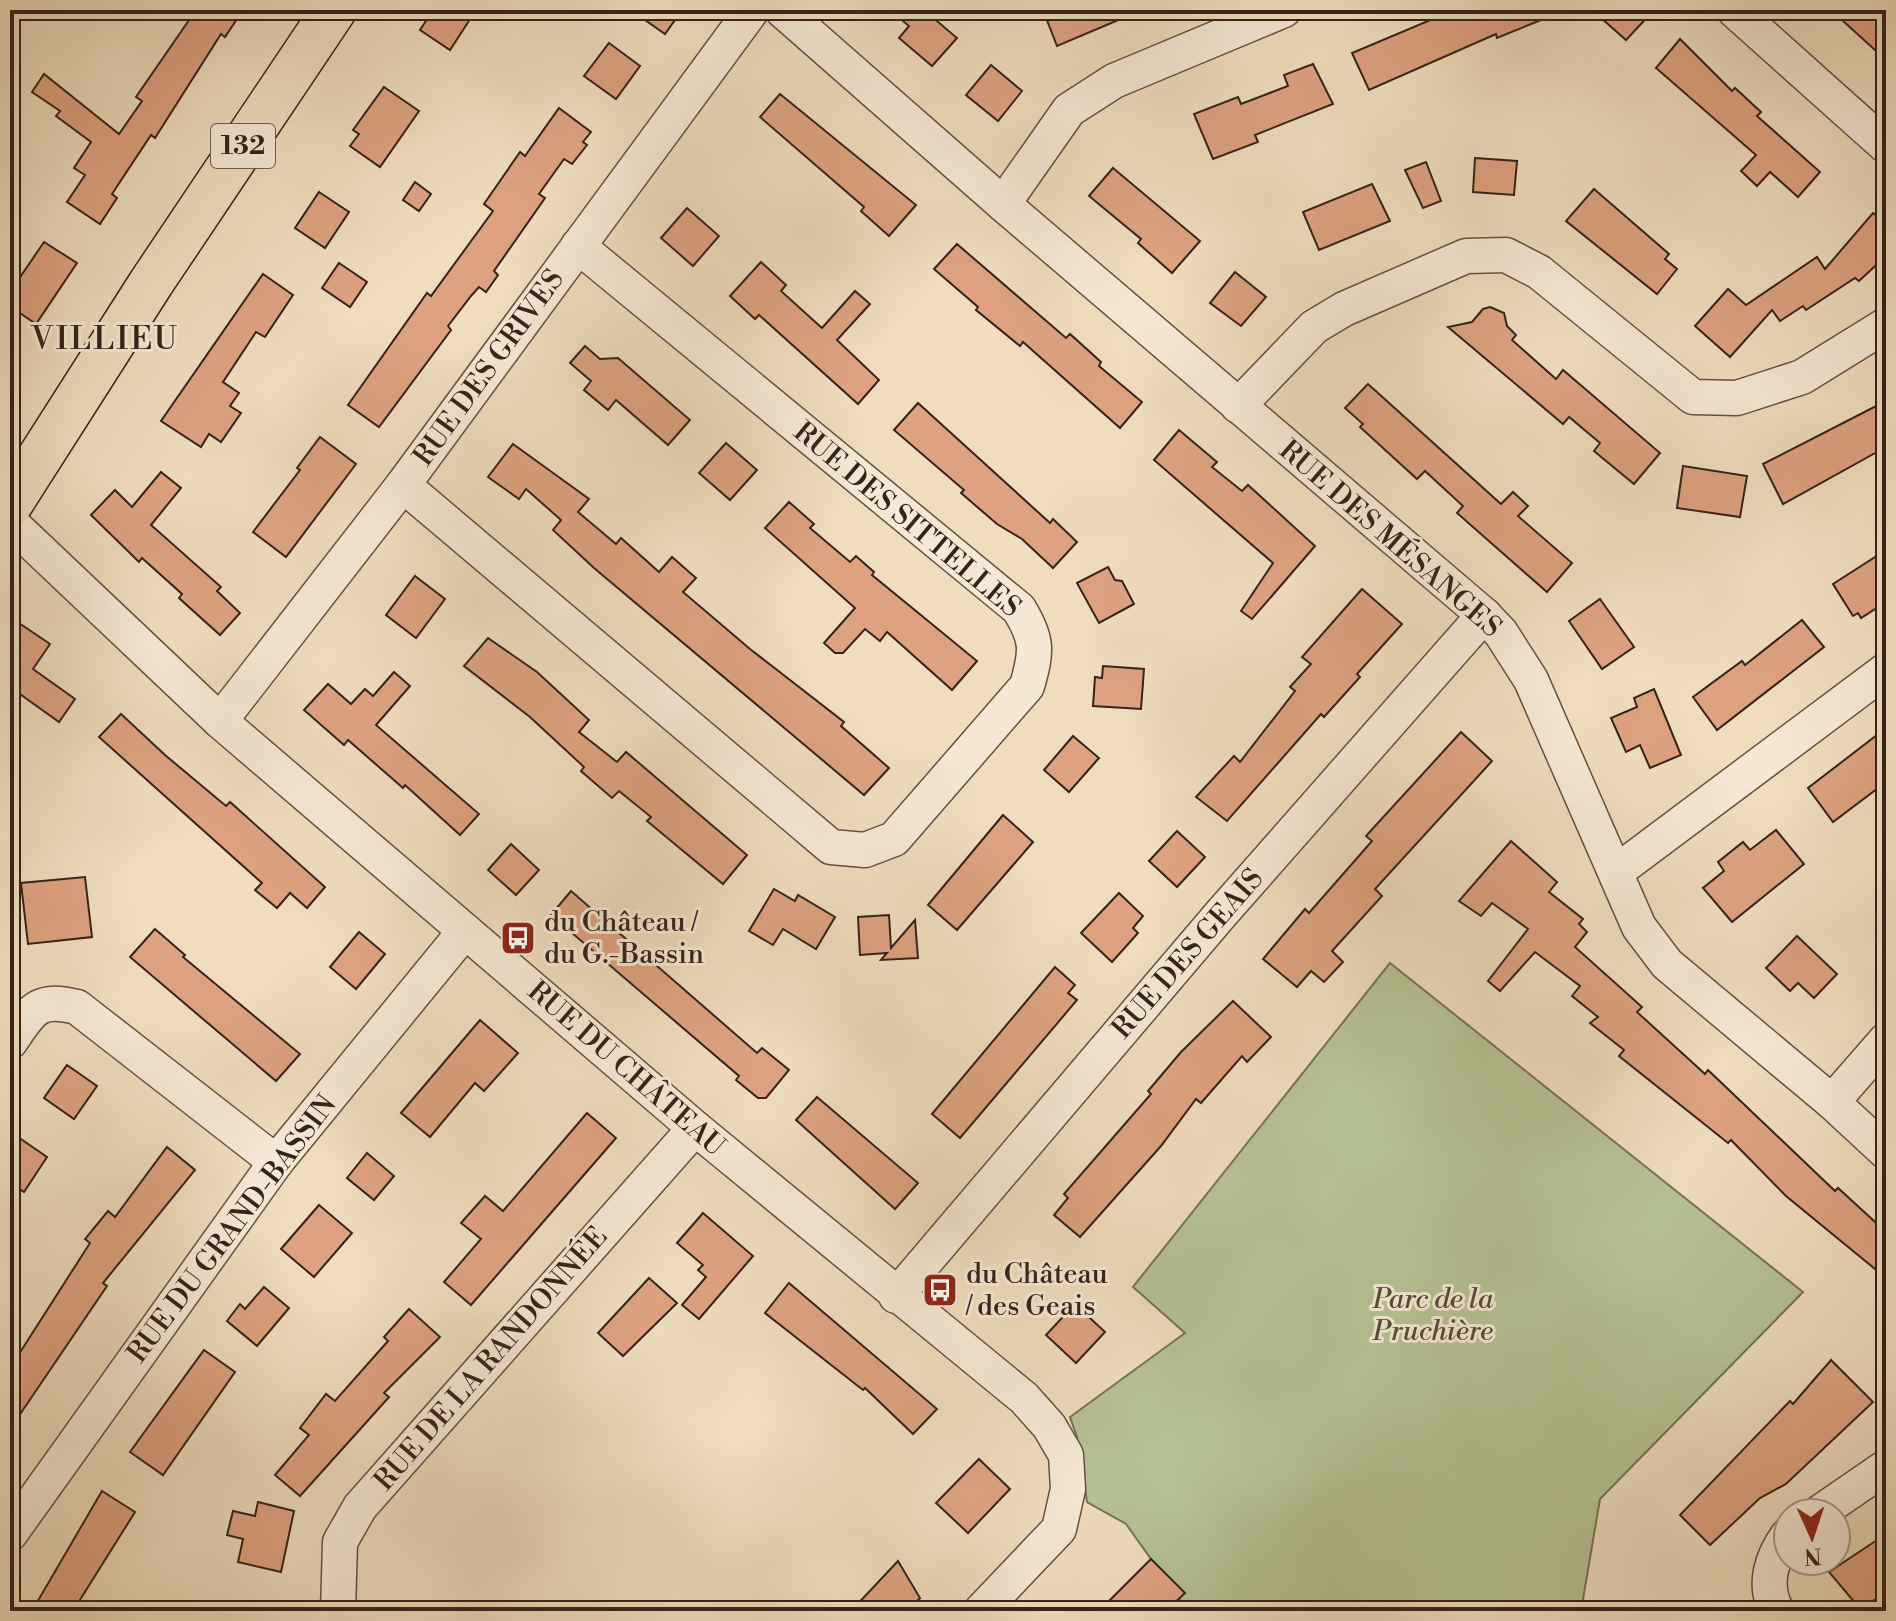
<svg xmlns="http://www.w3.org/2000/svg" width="1896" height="1621" font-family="'Libre Bodoni',serif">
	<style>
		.green { fill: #b6c294; stroke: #767257; stroke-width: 2 }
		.building { fill: #dea280; stroke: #35221a; stroke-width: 2 }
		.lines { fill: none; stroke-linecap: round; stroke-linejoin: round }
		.minor-casing { stroke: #645143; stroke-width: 37 }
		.major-casing { stroke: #35221a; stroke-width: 47 }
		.minor { stroke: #f5e9d5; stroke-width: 34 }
		.major { stroke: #efddbe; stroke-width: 44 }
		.labels { text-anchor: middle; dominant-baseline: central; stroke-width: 6; stroke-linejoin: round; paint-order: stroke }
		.shield { fill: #f5e9d5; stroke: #6f5e52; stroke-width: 2 }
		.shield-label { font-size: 26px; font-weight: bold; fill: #35221a }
		.street-label { font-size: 28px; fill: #35221a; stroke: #f5e9d5 }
		.poi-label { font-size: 28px; fill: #35221a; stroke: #f5e9d5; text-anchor: start }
		.park-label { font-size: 28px; font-style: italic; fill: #554a38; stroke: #f5e9d5 }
		.quarter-label { font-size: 32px; letter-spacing: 2px; fill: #35221a; stroke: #f5e9d5 }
	</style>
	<rect width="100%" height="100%" fill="#efddbe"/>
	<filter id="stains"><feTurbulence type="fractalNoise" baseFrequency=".0025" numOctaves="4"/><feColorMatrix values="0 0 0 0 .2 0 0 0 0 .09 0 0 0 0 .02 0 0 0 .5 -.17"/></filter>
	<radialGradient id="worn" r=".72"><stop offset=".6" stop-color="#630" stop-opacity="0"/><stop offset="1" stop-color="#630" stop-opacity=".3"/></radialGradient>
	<!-- green -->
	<polygon class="green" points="1390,963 1803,1292 1600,1499 1581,1611 1188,1611 1126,1524 1087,1502 1077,1437 1070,1417 1185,1333 1133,1287"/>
	<!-- building -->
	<g class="building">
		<polygon points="196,10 243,10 225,37 221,34 155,138 151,135 112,194 117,198 100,224 67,202 85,175 74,168 91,142 56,116 60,111 32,92 44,74 119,134 142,101 136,97"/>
		<polygon points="433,10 476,10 450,50 420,30"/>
		<polygon points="631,10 682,10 665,34"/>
		<polygon points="890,10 924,10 957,38 932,66 899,38 909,26"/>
		<polygon points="1043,10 1142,10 1057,46"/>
		<polygon points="1454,10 1563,11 1497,38 1496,34 1369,90 1352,53"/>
		<polygon points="1592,10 1654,10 1626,40"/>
		<polygon points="1831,10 1886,10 1886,60"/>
		<polygon points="1680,39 1732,91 1735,88 1761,112 1757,116 1820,172 1798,197 1770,172 1757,186 1741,171 1756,155 1656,68"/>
		<polygon points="609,43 640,66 616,99 584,76"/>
		<polygon points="1313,64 1333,104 1255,135 1258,142 1213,159 1194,114 1238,97 1241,104 1288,86 1284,75"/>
		<polygon points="991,65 1022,91 998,121 966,95"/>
		<polygon points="384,87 419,111 380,167 350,146 359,134 353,130"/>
		<polygon points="780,94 916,205 889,236 861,211 864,207 760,117"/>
		<polygon points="559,108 591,132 583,142 587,145 572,164 564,159 539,194 545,198 494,271 498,275 486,292 479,287 471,296 448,326 451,330 379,427 348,405 427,293 431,296 493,211 484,204 520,152 525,156"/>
		<polygon points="1475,158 1517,161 1514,195 1473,192"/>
		<polygon points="1426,162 1441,201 1423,208 1405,170"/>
		<polygon points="1113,168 1200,241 1172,273 1138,243 1141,239 1089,196"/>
		<polygon points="415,182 431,194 419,211 403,200"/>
		<polygon points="1372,184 1390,221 1319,250 1303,212"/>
		<polygon points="1594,189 1669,254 1665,259 1677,269 1657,294 1566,221"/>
		<polygon points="319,192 349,212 325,248 295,228"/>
		<polygon points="687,208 719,236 693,266 661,238"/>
		<polygon points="1873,213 1886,223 1886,256 1859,281 1855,278 1806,310 1803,306 1780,321 1772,310 1730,357 1695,326 1728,289 1746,305 1817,257 1825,269"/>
		<polygon points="44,242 77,263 36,324 10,306 10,292"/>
		<polygon points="957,244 1066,338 1070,334 1101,362 1099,366 1142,402 1120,428 1023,342 1020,346 976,310 978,307 934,269"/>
		<polygon points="761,262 786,285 781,291 822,328 855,291 870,304 837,340 879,380 858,404 759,315 755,319 730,296"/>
		<polygon points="339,263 367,282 350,307 322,288"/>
		<polygon points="1235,272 1266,297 1241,326 1210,303"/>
		<polygon points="263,274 293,295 265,337 256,332 223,382 239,393 230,406 241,413 221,442 209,434 201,447 161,421"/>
		<polygon points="1490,307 1504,313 1507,326 1516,335 1512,340 1556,379 1563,370 1660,453 1634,484 1594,451 1600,443 1569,417 1563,424 1448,327 1472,322 1483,309"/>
		<polygon points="585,346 600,359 618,358 690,420 668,445 616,400 608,410 584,390 591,381 570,363"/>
		<polygon points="1368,384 1501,504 1513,492 1528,506 1518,516 1572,563 1547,592 1457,513 1463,506 1425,471 1417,479 1360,427 1363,424 1345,408"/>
		<polygon points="1886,401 1886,447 1783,504 1763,464"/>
		<polygon points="918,403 1050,523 1053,519 1077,542 1053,568 1022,539 997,524 961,493 964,490 894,430"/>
		<polygon points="1179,430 1217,462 1212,467 1242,491 1248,485 1315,546 1252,619 1241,611 1273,563 1154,460"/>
		<polygon points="320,437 356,464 286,557 253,532 300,470 297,468"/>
		<polygon points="726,443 757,470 730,500 699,473"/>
		<polygon points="513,444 589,499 578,512 616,544 621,538 659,572 672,557 696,578 683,592 750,649 844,722 841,726 889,768 864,795 594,568 553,530 561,520 526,489 519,499 488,477"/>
		<polygon points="1683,466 1747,476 1740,517 1677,508"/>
		<polygon points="161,472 181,488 151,525 221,587 217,591 240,613 220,635 179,598 182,594 142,558 139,562 91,515 115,490 132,507"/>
		<polygon points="789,502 814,524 810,528 850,562 856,556 874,572 872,575 977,661 952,690 887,632 880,641 865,629 843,653 835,653 824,643 855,608 765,528"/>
		<polygon points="1886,550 1886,602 1861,618 1858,613 1853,616 1833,584"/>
		<polygon points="1108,567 1115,580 1122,581 1134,604 1099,623 1077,583"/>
		<polygon points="415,576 445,599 416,638 386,615"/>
		<polygon points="1362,589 1402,624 1357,674 1360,677 1324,717 1321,714 1227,821 1196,797 1234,756 1240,762 1295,691 1290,687 1311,664 1302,657"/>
		<polygon points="1600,599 1634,647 1602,669 1569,621"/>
		<polygon points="10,617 50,644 33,669 75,699 59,722 17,692 10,703"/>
		<polygon points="1802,620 1824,647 1717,730 1693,697 1742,661 1745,665"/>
		<polygon points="488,638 537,672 589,720 579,732 617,762 626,752 747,855 723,884 647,821 651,817 619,791 612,798 581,771 584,767 530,717 464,666"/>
		<polygon points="1103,666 1144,669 1141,709 1093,706 1095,677 1102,678"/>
		<polygon points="394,672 410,686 376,725 479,814 460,835 405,785 403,788 348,740 344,745 304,710 328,684 351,704 365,689 373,696"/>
		<polygon points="1654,689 1681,755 1650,768 1640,745 1626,752 1611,718 1637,707 1634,698"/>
		<polygon points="121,714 165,755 226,806 230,802 325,887 307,908 290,893 277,908 255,890 262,883 99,737"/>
		<polygon points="1886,728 1886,782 1833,822 1808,788"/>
		<polygon points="1461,732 1492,761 1375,889 1382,896 1332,951 1343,962 1324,982 1311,971 1297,987 1263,959 1305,909 1309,913 1372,841 1366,836"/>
		<polygon points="1073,736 1099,758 1069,792 1044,770"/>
		<polygon points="1003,815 1033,842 957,930 928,905"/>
		<polygon points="1776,830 1804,864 1732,922 1703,888 1724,871 1718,862 1743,842 1750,850"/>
		<polygon points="1177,831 1205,857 1177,887 1149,861"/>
		<polygon points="1511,841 1557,882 1549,892 1583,919 1579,924 1587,932 1575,947 1642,1007 1637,1012 1705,1074 1708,1070 1835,1191 1838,1188 1886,1232 1886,1278 1786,1196 1731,1140 1728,1143 1619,1056 1624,1050 1590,1023 1598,1017 1572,996 1580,986 1535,952 1500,991 1488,981 1528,929 1492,903 1481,916 1459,901"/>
		<polygon points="511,844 539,870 516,895 488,870"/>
		<polygon points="85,877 92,937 28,944 21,883"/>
		<polygon points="774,889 795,901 798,895 835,917 816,949 783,929 773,945 749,931"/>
		<polygon points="571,891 757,1053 762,1048 789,1070 766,1098 758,1098 736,1080 739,1076 551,915"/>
		<polygon points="1119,893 1143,916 1133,928 1138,933 1112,962 1081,933"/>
		<polygon points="889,915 891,948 915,920 918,958 881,960 887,953 860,955 858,917"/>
		<polygon points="155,929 185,955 183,957 300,1054 276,1081 130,957"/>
		<polygon points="359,932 385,954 356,989 330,967"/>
		<polygon points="1797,936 1837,974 1814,998 1798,983 1790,991 1766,968"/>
		<polygon points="1055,967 1075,985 1068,993 1077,1000 960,1138 932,1114"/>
		<polygon points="1233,1001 1271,1037 1247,1062 1242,1056 1201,1103 1196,1099 1161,1146 1080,1237 1054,1215 1068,1198 1064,1194 1151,1094 1148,1091 1181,1052"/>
		<polygon points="480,1020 518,1053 484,1091 475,1083 430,1137 401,1113"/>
		<polygon points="67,1065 97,1086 74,1119 44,1098"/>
		<polygon points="817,1097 918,1183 895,1209 796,1120"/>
		<polygon points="587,1113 616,1138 471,1305 444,1282 481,1239 461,1223 485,1196 503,1211"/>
		<polygon points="18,1137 47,1157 24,1192 10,1182 10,1149"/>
		<polygon points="167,1147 195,1170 103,1283 107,1286 10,1429 10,1368 90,1243 85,1239 108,1211 115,1217"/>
		<polygon points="367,1153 394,1176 374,1200 347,1178"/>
		<polygon points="319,1205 352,1233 314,1277 281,1249"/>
		<polygon points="703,1213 753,1256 699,1319 682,1305 706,1277 698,1270 703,1265 677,1243"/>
		<polygon points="649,1278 677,1303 623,1356 598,1333"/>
		<polygon points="789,1283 937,1409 913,1434 865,1388 863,1390 765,1313"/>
		<polygon points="264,1287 289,1308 257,1346 227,1321 240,1304 245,1309"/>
		<polygon points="1075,1304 1105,1332 1076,1363 1046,1335"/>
		<polygon points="409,1309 440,1337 384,1393 389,1397 300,1496 275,1475 309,1435 300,1428 326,1394 335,1401 388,1341 384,1337"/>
		<polygon points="204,1350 235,1372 163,1475 130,1452"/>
		<polygon points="1831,1360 1873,1402 1786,1484 1760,1498 1710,1545 1680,1515 1790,1401 1793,1404"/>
		<polygon points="979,1459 1010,1489 968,1533 936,1503"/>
		<polygon points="102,1491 135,1512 73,1611 49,1611 36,1604"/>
		<polygon points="258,1502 294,1511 281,1572 238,1562 243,1539 227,1535 233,1511 255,1516"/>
		<polygon points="1886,1534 1886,1591 1861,1610 1829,1572"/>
		<polygon points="1151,1559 1185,1593 1166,1611 1099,1611"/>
		<polygon points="898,1561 920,1598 908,1611 851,1611"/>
	</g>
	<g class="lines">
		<!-- minor casing -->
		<g class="minor-casing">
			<g id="minor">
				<polyline points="782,10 1003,204 1484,615 1501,633 1531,680 1639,927 1667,964 1832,1102 1886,1152"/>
				<polyline points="1734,10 1886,146"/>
				<polyline points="1003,204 1069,110 1114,81 1284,10"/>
				<polyline points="1238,406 1314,327 1344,309 1466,256 1506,255 1539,272 1693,397 1737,398 1802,377 1886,325"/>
				<path d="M403 485 831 847 865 850 894 839 1027 686C1037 651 1038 640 1019 609L578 246"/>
				<polyline points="10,522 220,721 695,1128 1024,1398 1049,1426 1066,1455 1068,1489 1059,1529 981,1611"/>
				<polyline points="220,721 403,485 752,10"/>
				<polyline points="1616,872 1886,670"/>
				<path d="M10 1042C32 1010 37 997 77 1007L276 1162"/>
				<polyline points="1832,1102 1886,1040"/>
				<polyline points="896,1296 1220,915 1484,615"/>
				<polyline points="1819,1513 1886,1467"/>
				<polyline points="10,1534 276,1162 465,931"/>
				<polyline points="338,1611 340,1542 360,1507 695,1128"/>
				<path d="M1777 1611C1762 1585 1772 1557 1788 1535"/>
			</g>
		</g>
		<!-- major casing -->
		<g class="major-casing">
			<polyline id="major" points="10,504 151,283 334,10"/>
		</g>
		<!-- minor -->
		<use href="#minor" class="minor"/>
		<!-- major -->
		<use href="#major" class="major"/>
	</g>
	<!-- icons -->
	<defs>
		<g id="bus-square" transform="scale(1.8)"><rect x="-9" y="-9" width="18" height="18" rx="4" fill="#8f2418" stroke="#f5e9d5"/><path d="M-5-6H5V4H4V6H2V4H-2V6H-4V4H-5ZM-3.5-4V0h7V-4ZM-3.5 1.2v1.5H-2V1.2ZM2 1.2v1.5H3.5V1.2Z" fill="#fff"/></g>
	</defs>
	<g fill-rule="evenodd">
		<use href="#bus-square" x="518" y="938"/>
		<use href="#bus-square" x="940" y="1290"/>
	</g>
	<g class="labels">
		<!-- shield labels -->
		<rect class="shield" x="211" y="124" width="64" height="44" rx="6"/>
		<g class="shield-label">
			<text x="243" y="146">132</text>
		</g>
		<!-- street labels -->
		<g class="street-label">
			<text transform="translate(489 368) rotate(-54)">RUE DES GRIVES</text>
			<text transform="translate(907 520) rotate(40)">RUE DES SITTELLES</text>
			<text transform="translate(1390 539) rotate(41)">RUE DES MÉSANGES</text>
			<text transform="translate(1188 954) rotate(-49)">RUE DES GEAIS</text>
			<text transform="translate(626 1069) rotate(41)">RUE DU CHÂTEAU</text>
			<text transform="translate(232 1229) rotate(-53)">RUE DU GRAND-BASSIN</text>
			<text transform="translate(491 1359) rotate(-49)">RUE DE LA RANDONNÉE</text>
		</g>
		<!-- poi labels -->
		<g class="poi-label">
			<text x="544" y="922">du Château /<tspan x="544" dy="32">du G.-Bassin</tspan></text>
			<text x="966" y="1274">du Château<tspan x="966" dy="32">/ des Geais</tspan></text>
		</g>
		<!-- park labels -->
		<g class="park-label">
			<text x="1433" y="1299">Parc de la<tspan x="1433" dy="32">Pruchière</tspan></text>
		</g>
		<!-- quarter labels -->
		<g class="quarter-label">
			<text x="105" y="339">VILLIEU</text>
		</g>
	</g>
	<!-- margin -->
	<rect width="1896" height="1621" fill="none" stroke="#efddbe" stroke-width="40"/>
	<rect x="12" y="12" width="1872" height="1597" fill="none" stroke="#35221a" stroke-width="4"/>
	<rect x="20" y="20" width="1856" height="1581" fill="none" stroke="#35221a" stroke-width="2"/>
	<!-- north arrow -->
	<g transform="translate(1812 1537) rotate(177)"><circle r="38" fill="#f5e9d5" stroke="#a8998a" stroke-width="2"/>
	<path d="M0-6L14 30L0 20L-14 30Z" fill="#8f2418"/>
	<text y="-12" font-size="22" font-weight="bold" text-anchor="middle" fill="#35221a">N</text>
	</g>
	<rect width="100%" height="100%" filter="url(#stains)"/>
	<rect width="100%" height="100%" fill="url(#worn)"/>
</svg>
